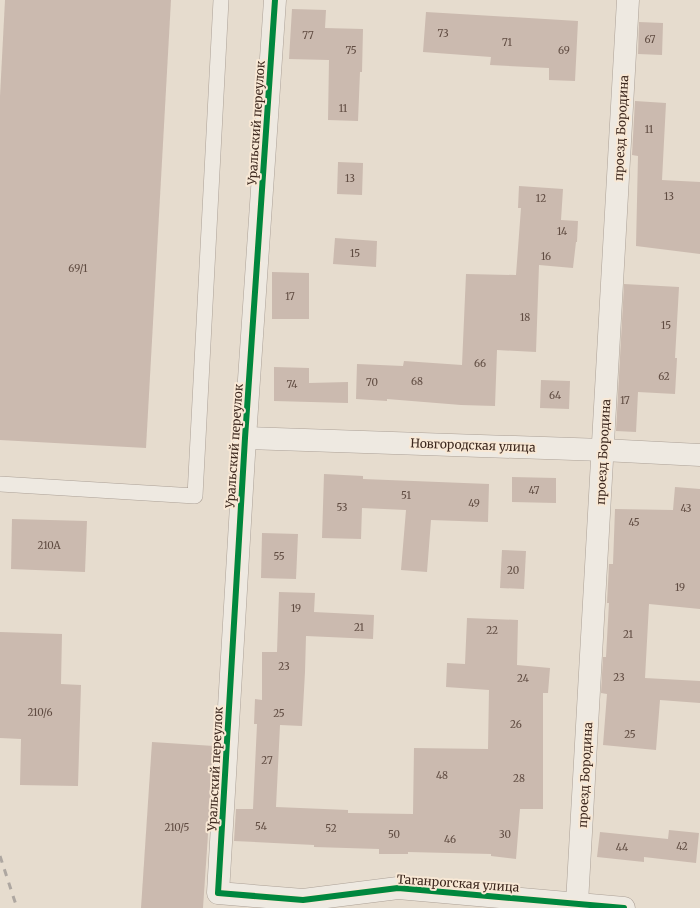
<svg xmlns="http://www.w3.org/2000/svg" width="700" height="908" font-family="Merriweather,serif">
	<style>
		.building { fill: #cbbaaf }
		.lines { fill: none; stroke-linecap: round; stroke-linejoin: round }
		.service-casing { stroke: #aca197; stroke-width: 16 }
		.minor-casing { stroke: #aca197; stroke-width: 23 }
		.service { stroke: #eee9e1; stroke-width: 15 }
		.minor { stroke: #eee9e1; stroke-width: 22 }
		.rail { stroke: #aea7a1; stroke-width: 3; stroke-dasharray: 7 7; stroke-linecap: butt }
		.cycleway-casing { stroke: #f8e8d5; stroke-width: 8 }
		.cycleway { stroke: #00873e; stroke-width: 6 }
		.labels { text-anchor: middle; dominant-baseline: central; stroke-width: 4; stroke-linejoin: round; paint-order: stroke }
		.number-label { font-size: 10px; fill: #604c42 }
		.street-label { font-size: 12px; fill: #3d281e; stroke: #f8e8d5 }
	</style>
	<rect width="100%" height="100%" fill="#e6dcce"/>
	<!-- building -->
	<g class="building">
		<polygon points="5,0 171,0 146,448 0,440 0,96"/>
		<polygon points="292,9 326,10 325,28 363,29 362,72 360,72 358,121 328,120 329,60 289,59"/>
		<polygon points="426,12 578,21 575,81 549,80 549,68 490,65 491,57 423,52"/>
		<polygon points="639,22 663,23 662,55 638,54"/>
		<polygon points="635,101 666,103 662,180 700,182 700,254 636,246 638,156 632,155"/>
		<polygon points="338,162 363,163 362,195 337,194"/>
		<polygon points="519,186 563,189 561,220 578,221 577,242 576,242 573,268 539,265 536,352 497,350 495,406 461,405 387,399 387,401 356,399 357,364 403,366 404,361 462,365 466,274 516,275 521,208 518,208"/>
		<polygon points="335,238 377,241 376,267 333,264"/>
		<polygon points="272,272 309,273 309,319 272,319"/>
		<polygon points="624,284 679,287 675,358 677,358 675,394 638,392 636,432 616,431"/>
		<polygon points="274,367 309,368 309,383 348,382 348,403 274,401"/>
		<polygon points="541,380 570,381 569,409 540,408"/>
		<polygon points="324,474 363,476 363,479 489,484 488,522 431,520 427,572 401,570 406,510 362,508 361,539 322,538"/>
		<polygon points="512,477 556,478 556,503 512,502"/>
		<polygon points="675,487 700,489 700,609 649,604 645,678 700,681 700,703 660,700 656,750 603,745 607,694 601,693 603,657 606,657 609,603 607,603 609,564 613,564 615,509 673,510"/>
		<polygon points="12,519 87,521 85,572 11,569"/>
		<polygon points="262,533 298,534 296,579 261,578"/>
		<polygon points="502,550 526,551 524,589 500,588"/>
		<polygon points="279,592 315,593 314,612 374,615 373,639 306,636 305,672 302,726 280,725 276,807 348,810 348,813 413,814 414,748 488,749 489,690 446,687 447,663 465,664 467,618 518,620 517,665 550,668 548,693 543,693 543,809 520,809 516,859 491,856 491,854 408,852 408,854 379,854 379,849 314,847 314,845 234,841 236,809 253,809 257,724 254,724 255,699 262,700 262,652 277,652"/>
		<polygon points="0,632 62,634 61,684 81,685 78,786 20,785 21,739 0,738"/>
		<polygon points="152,742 214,746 203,908 141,908"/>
		<polygon points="669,830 699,833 696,863 644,857 644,862 597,857 600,832 668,839"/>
	</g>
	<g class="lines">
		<!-- service casing -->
		<g class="service-casing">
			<polyline id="service" points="0,484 195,496 221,0"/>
		</g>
		<!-- minor casing -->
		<g class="minor-casing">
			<g id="minor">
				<polyline points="275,0 245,438 218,893 303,900 398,888 624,908"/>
				<polyline points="245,438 603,450 700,455"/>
				<polyline points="577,903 628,0"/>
			</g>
		</g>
		<!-- service -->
		<use href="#service" class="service"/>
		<!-- minor -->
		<use href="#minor" class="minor"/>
		<!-- rail -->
		<polyline class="rail" points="0,856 17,908"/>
		<!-- cycleway casing -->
		<g class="cycleway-casing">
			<polyline id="cycleway" points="275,0 245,438 218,893 303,900 398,888 624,908"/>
		</g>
		<!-- cycleway -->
		<use href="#cycleway" class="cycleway"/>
	</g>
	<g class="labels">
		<!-- number labels -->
		<g class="number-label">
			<text x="443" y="33">73</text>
			<text x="308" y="35">77</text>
			<text x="650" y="39">67</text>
			<text x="507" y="42">71</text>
			<text x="351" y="50">75</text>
			<text x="564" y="50">69</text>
			<text x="343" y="108">11</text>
			<text x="649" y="129">11</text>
			<text x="350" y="178">13</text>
			<text x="669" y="196">13</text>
			<text x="541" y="198">12</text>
			<text x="562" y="231">14</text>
			<text x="355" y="253">15</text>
			<text x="546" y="256">16</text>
			<text x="78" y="268">69/1</text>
			<text x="290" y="296">17</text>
			<text x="525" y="317">18</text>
			<text x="666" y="325">15</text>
			<text x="480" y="363">66</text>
			<text x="664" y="376">62</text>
			<text x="417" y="381">68</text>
			<text x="372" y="382">70</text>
			<text x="292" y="384">74</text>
			<text x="555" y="395">64</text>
			<text x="625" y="400">17</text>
			<text x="534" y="490">47</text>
			<text x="406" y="495">51</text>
			<text x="474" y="503">49</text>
			<text x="342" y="507">53</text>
			<text x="686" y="508">43</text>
			<text x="634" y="522">45</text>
			<text x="49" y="545">210А</text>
			<text x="279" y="556">55</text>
			<text x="513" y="570">20</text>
			<text x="680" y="587">19</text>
			<text x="296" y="608">19</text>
			<text x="359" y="627">21</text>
			<text x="492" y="630">22</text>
			<text x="628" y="634">21</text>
			<text x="284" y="666">23</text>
			<text x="619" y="677">23</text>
			<text x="523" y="678">24</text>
			<text x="40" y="712">210/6</text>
			<text x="279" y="713">25</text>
			<text x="516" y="724">26</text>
			<text x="630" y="734">25</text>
			<text x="267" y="760">27</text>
			<text x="442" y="775">48</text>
			<text x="519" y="778">28</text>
			<text x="261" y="826">54</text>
			<text x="177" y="827">210/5</text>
			<text x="331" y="828">52</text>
			<text x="394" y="834">50</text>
			<text x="505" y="834">30</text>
			<text x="450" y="839">46</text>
			<text x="682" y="846">42</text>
			<text x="622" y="847">44</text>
		</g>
		<!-- street labels -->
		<g class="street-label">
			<text transform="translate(256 123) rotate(-86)">Уральский переулок</text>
			<text transform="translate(621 128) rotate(-87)">проезд Бородина</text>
			<text transform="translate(473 445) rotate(2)">Новгородская улица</text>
			<text transform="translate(234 446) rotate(-86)">Уральский переулок</text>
			<text transform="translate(603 452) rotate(-87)">проезд Бородина</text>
			<text transform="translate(215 769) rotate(-87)">Уральский переулок</text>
			<text transform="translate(585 775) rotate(-87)">проезд Бородина</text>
			<text transform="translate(458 883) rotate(4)">Таганрогская улица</text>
		</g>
	</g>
</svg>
